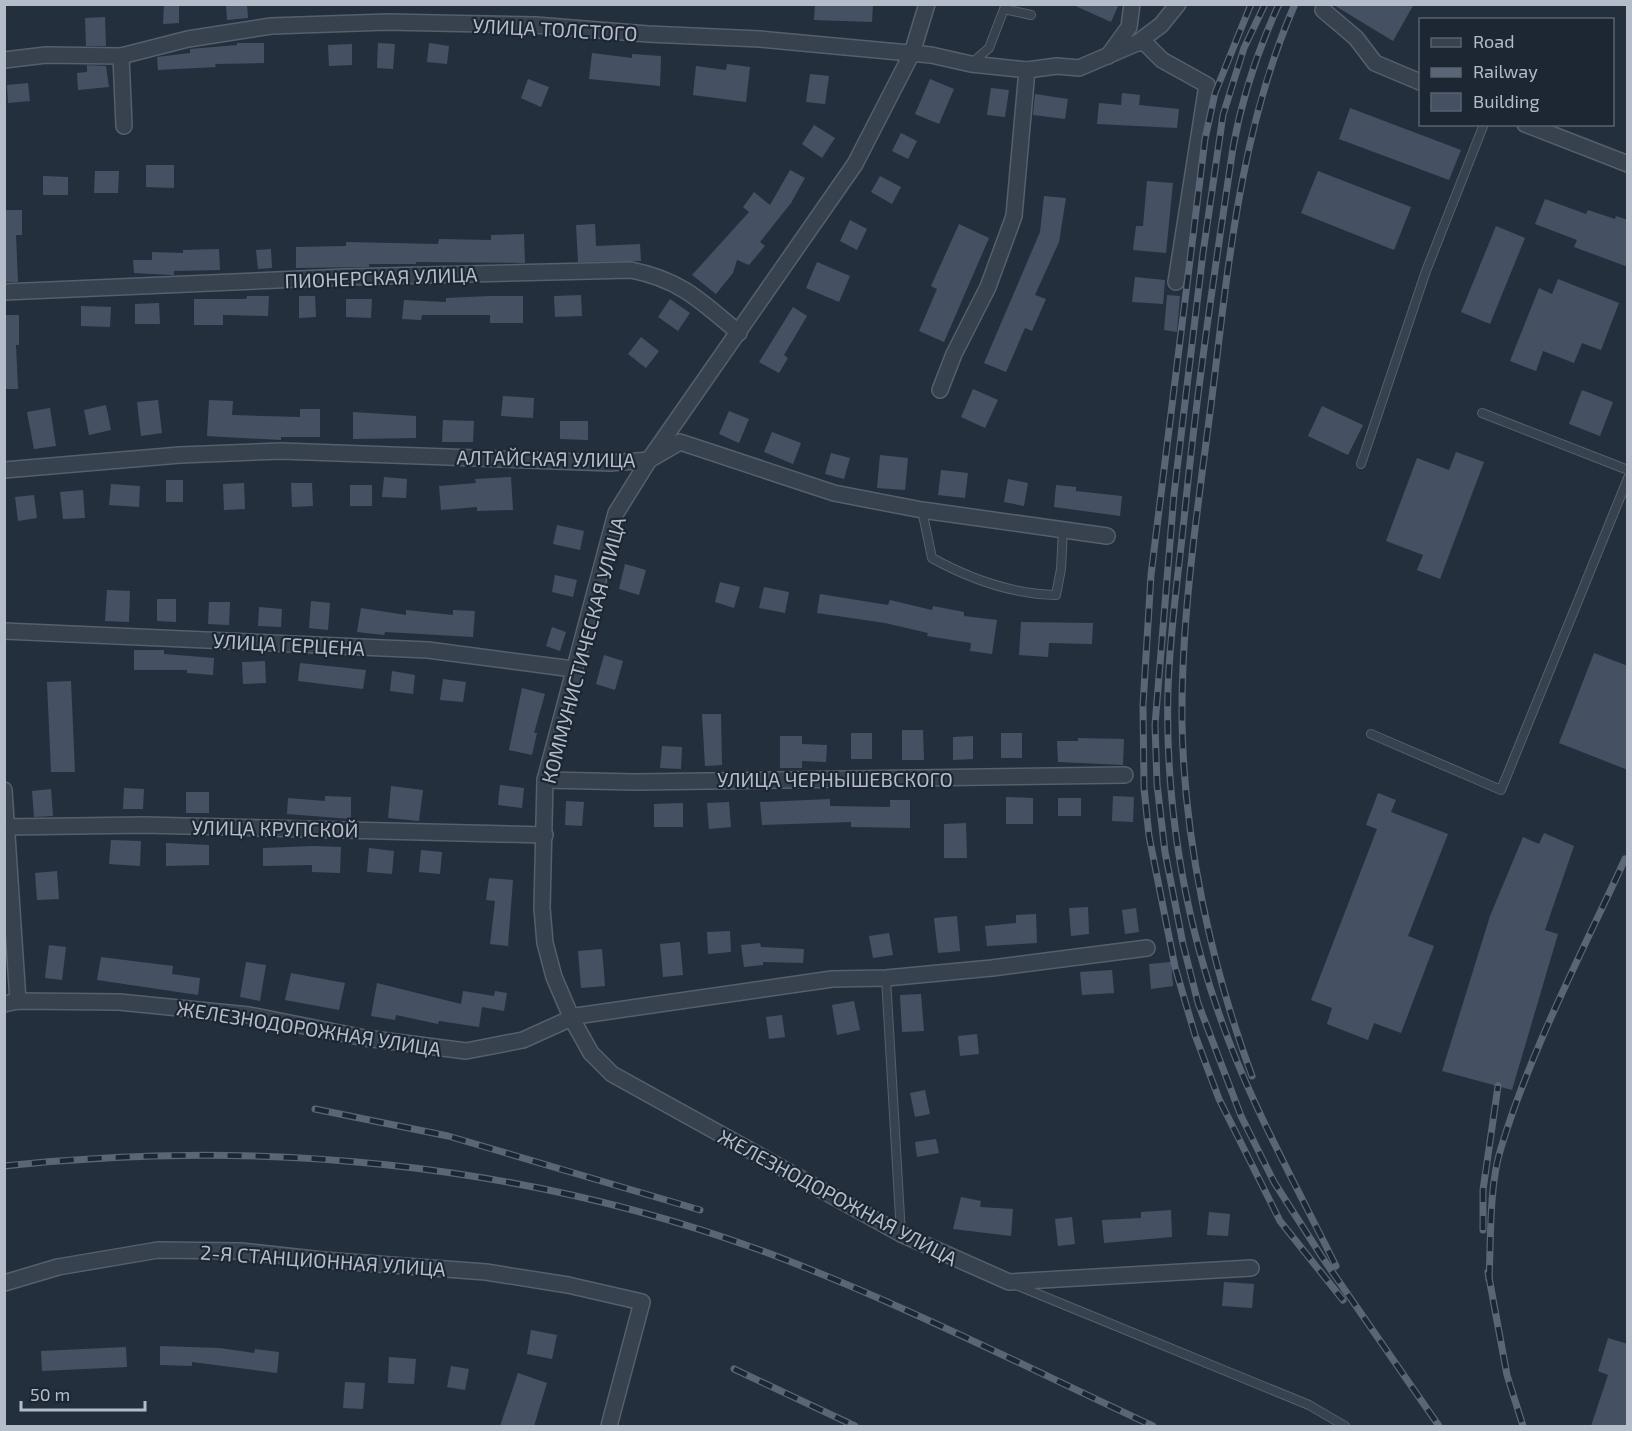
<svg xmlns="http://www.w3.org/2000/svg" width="1632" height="1431" font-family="'Exo 2',sans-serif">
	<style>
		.building { fill: #455162 }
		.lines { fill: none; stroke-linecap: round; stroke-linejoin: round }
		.service-casing { stroke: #565f6c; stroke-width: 10 }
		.minor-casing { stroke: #565f6c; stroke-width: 18 }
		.service { stroke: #38414e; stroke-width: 8 }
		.minor { stroke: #38414e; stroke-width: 15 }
		.rail-casing { stroke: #5a6575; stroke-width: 7 }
		.rail { stroke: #1d2633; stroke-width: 4.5; stroke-dasharray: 14; stroke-linecap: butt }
		.labels { text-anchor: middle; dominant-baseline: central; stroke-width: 4.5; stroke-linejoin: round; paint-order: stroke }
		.street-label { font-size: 20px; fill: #b4bcc9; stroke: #1d2633 }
	</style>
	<rect width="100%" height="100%" fill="#242f3e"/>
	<!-- building -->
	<g class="building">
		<polygon points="164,4 179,4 179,23 163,24"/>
		<polygon points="226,4 247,4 248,18 227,20"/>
		<polygon points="815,4 873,4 872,22 814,20"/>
		<polygon points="1071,4 1119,4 1111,22"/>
		<polygon points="1332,4 1414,4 1393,41"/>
		<polygon points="105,17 106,46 86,46 85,18"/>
		<polygon points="237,43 264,43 264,63 215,64 216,67 158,70 157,57 190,53 190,49 237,45"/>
		<polygon points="378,43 395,44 393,69 377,68"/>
		<polygon points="429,43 449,46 447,64 427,62"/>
		<polygon points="352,44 352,65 329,66 328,45"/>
		<polygon points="592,53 632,58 632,54 661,56 660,86 589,79"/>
		<polygon points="727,64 750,67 746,102 693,95 696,66 726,70"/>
		<polygon points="87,65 106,66 109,87 78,90 77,73 87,72"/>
		<polygon points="810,74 829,76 825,104 806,102"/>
		<polygon points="528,79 549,87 541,107 521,98"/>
		<polygon points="930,79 954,89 939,124 915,114"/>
		<polygon points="28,83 30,101 8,103 7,85"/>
		<polygon points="991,88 1009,90 1005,117 987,115"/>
		<polygon points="1122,93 1140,95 1139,105 1179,109 1177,128 1097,124 1099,103 1121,105"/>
		<polygon points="1035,94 1068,99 1065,119 1033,115"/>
		<polygon points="1350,108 1461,150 1449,180 1339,139"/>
		<polygon points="814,125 835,138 822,158 802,144"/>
		<polygon points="901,133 917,141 908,159 892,151"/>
		<polygon points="146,165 174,165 174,188 146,187"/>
		<polygon points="790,170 805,178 791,203 760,242 765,246 749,265 737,260 733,273 716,294 692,275 749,212 743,207 754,192 770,205"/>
		<polygon points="95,171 119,171 118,193 94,193"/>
		<polygon points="1318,171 1411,207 1394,250 1301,213"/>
		<polygon points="43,176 68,177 68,195 43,195"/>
		<polygon points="880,176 901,187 892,204 871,192"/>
		<polygon points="1147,181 1173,183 1166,253 1133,250 1136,226 1143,226"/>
		<polygon points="1044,196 1066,198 1059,242 1035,295 1046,299 1032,331 1025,328 1006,372 984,363 1040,232"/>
		<polygon points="1545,199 1586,214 1588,210 1615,219 1616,216 1628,220 1628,267 1574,247 1577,240 1535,224"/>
		<polygon points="4,210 22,210 22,235 16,235 18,282 4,282 4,235 10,235 4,235"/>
		<polygon points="850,220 867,229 857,250 840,241"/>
		<polygon points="595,224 596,246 640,244 641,261 578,262 576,225"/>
		<polygon points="959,224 989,238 944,342 919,331 937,289 931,286"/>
		<polygon points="1496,226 1525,238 1490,324 1461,312"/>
		<polygon points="524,234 525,263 416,262 416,264 369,264 369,267 296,268 296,247 346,246 346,242 438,244 439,239 491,240 491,235"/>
		<polygon points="219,249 220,270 174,271 174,275 171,275 134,273 133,260 152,260 152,252 183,253 183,250"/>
		<polygon points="271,249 272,268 258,269 256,250"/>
		<polygon points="817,262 850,276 839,302 806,288"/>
		<polygon points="1135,277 1165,280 1163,304 1132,302"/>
		<polygon points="1558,279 1619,303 1601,350 1582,343 1574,363 1543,351 1536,371 1510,361 1539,288 1552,294"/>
		<polygon points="581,295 582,316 555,317 554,296"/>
		<polygon points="1167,295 1180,296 1177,332 1164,330"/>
		<polygon points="247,296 269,296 268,316 223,315 223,325 194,325 194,299 246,299"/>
		<polygon points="299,296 315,296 316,317 299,318"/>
		<polygon points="490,296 523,296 523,323 490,323 490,315 422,315 421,320 402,319 404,300 446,302 446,298"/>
		<polygon points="346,299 372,299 371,318 346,317"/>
		<polygon points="670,299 690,313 678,331 658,317"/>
		<polygon points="159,303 160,324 135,324 135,304"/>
		<polygon points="81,306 111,307 110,327 81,326"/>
		<polygon points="793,307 807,316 784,355 788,358 779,373 759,362"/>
		<polygon points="4,315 19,315 19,345 16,345 18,389 4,389"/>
		<polygon points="641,337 659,351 646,368 628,354"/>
		<polygon points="973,389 998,400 985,428 961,417"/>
		<polygon points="1582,390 1613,402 1600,436 1569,424"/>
		<polygon points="503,396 534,398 533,418 501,416"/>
		<polygon points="158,400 162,433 141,436 137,402"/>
		<polygon points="209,400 233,401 232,415 300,417 300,409 320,409 320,437 281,437 281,440 207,436"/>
		<polygon points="106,405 111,430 89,435 84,410"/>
		<polygon points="1322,406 1363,425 1348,455 1308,436"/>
		<polygon points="50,408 56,446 34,449 27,412"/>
		<polygon points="729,411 749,419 739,443 719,434"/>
		<polygon points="353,412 416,416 416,438 353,439"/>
		<polygon points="443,420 474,421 473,442 442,442"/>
		<polygon points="560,421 588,421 588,440 560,439"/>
		<polygon points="772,432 801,443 793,464 764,452"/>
		<polygon points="1456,452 1484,462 1440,579 1417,570 1423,555 1386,541 1417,458 1449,470"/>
		<polygon points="831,453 850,458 844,479 825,474"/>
		<polygon points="880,455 908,458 905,490 877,488"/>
		<polygon points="941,470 968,473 965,498 938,495"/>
		<polygon points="384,477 407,479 406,498 382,497"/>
		<polygon points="511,477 513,510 477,511 477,507 441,510 439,486 476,483 475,479"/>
		<polygon points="1008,479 1028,483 1024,506 1004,502"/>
		<rect x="166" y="480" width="17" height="22"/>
		<polygon points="244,483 245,509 224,510 223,484"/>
		<polygon points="291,483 312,483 313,506 292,507"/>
		<polygon points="111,484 140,486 139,507 109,505"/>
		<rect x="350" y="485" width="22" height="21"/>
		<polygon points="1056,485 1076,487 1076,491 1122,496 1120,516 1054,507"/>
		<polygon points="83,490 85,518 63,519 60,492"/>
		<polygon points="34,495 37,518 18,521 15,497"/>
		<polygon points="557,525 584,531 580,550 553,544"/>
		<polygon points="625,564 646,570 639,595 619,589"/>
		<polygon points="555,575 577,580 573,597 552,592"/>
		<polygon points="720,582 740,587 734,608 715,602"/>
		<polygon points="764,587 789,592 785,613 759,608"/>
		<polygon points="107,590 130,591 129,622 105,621"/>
		<polygon points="820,594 888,605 890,600 932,610 933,606 964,612 964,616 997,620 992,654 970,651 971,643 927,636 928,633 885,623 817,613"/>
		<polygon points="157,599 176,599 176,622 157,621"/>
		<polygon points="311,601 330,603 328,630 309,628"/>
		<polygon points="209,602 230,602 229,625 208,624"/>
		<polygon points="259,607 282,609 281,627 258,626"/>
		<polygon points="361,608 406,615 406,610 453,615 453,610 475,611 473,637 385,632 384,635 357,632"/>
		<polygon points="1021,622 1093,623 1092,644 1049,643 1048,657 1019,655"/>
		<polygon points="552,627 566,632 560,651 546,646"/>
		<polygon points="134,650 164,650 164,654 214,658 213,675 187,673 187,670 134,670"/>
		<polygon points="1594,653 1628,666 1628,770 1559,743"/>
		<polygon points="604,655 623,661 615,690 596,684"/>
		<polygon points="265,661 266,683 243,684 242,662"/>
		<polygon points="300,663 366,670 363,689 298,681"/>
		<polygon points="392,671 415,675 413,694 390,691"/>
		<polygon points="443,679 466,682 463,702 440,700"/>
		<polygon points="71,681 75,772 51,772 47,682"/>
		<polygon points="522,688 545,694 534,733 537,733 532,755 509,750"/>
		<polygon points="702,714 721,714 722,765 705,766"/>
		<polygon points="902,730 923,730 924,760 902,760"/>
		<rect x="851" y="733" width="21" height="26"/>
		<rect x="1001" y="733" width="21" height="25"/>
		<polygon points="780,736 802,736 802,744 827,745 826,762 802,761 802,768 780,768"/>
		<polygon points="973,736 973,759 953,760 953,737"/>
		<polygon points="1078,738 1124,739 1123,765 1058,762 1057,741 1078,741"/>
		<polygon points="662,746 682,747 681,769 660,768"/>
		<polygon points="500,785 524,788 522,808 498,805"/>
		<polygon points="391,786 423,790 419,821 388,818"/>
		<polygon points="124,788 144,789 143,809 123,809"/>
		<polygon points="51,789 53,816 34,817 32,791"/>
		<rect x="186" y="792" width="23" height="21"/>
		<polygon points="1378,793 1396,800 1391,812 1448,834 1408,936 1434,946 1401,1033 1374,1023 1368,1040 1327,1024 1332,1008 1311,1000 1377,829 1366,825"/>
		<polygon points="325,796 351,797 351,819 287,814 288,798 325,801"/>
		<polygon points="1113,796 1134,797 1133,822 1112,821"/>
		<polygon points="1006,797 1033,798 1033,824 1006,824"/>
		<rect x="1058" y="798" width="23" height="18"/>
		<polygon points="830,799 830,806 890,807 890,800 910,800 910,828 851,827 851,822 762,825 760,802"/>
		<polygon points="566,801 584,802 582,826 565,825"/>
		<polygon points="729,802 731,827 709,829 707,803"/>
		<polygon points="683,803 683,827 654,827 654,804"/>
		<polygon points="966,823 967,858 944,858 944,824"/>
		<polygon points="1544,833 1574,846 1545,930 1558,934 1512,1090 1442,1071 1490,916 1523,837 1539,844"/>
		<polygon points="111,840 141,841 140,866 109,864"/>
		<polygon points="166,843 209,845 209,865 166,866"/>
		<polygon points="313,846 341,847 340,873 312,872 312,865 263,866 263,848"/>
		<polygon points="369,848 394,851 392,874 367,872"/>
		<polygon points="421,850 442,852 440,874 419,872"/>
		<polygon points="57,871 59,899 37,900 35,873"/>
		<polygon points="489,878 513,880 508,946 490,944 495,901 486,900"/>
		<polygon points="1088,907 1089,934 1071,936 1069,908"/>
		<polygon points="1136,908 1139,932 1125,934 1122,910"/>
		<polygon points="1036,914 1037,943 987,946 985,926 1016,923 1016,915"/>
		<polygon points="957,916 960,951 938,953 934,918"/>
		<polygon points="730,931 731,952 708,954 707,932"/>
		<polygon points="889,933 893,955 873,958 869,936"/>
		<polygon points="680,942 683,975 663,977 660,944"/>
		<polygon points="760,943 761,947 804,949 803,963 763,962 763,965 744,967 741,945"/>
		<polygon points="49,945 66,947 62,980 45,978"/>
		<polygon points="602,949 605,986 581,988 578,951"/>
		<polygon points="101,957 173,966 172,974 200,978 198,995 97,980"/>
		<polygon points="246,962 266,965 260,1001 240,997"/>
		<polygon points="1171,962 1173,986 1151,989 1149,964"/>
		<polygon points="1112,970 1114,993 1082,995 1080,972"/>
		<polygon points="291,973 345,983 339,1010 285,1000"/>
		<polygon points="377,983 461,1004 463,991 494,996 495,991 507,993 504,1011 482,1007 479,1027 439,1021 438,1024 396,1015 395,1020 371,1016"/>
		<polygon points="921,994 924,1031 902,1032 900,995"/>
		<polygon points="854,1001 860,1030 837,1035 832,1005"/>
		<polygon points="782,1015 785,1037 769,1039 766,1017"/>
		<polygon points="977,1034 979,1054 960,1056 958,1036"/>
		<polygon points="925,1090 930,1114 915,1117 910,1093"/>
		<polygon points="936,1139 939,1153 917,1157 915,1142"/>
		<polygon points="961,1197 981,1201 980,1207 1013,1209 1011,1236 953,1229"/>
		<polygon points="1171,1210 1172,1237 1104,1243 1102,1220 1141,1218 1141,1212"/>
		<polygon points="1209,1212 1230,1214 1228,1236 1207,1235"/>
		<polygon points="1072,1217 1075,1244 1058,1246 1055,1219"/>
		<polygon points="1224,1282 1254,1284 1252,1308 1222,1306"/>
		<polygon points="531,1330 557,1335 552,1359 527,1354"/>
		<polygon points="1608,1338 1628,1344 1628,1426 1591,1426 1608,1375 1598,1371"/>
		<polygon points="160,1346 220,1348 254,1353 255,1349 279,1352 277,1373 192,1362 192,1366 160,1365"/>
		<polygon points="126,1347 127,1367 42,1371 41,1351"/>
		<polygon points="389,1357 416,1359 414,1384 388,1383"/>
		<polygon points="451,1366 469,1369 465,1390 447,1387"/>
		<polygon points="518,1373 547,1383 534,1426 500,1426"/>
		<polygon points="345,1382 365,1383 363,1409 343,1408"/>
	</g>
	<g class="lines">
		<!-- service casing -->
		<g class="service-casing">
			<g id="service">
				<polyline points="972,63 989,48 1004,9 1031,15"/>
				<polyline points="1482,413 1628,470"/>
				<polyline points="1361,464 1426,271 1484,124"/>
				<path d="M922 510 932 558C970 579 1012 594 1056 595L1061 569 1063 529"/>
				<polyline points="1371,734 1501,790 1628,478"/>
				<polyline points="886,978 901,1234"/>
				<polyline points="1016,1285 1309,1405 1345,1426"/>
			</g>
		</g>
		<!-- minor casing -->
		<g class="minor-casing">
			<g id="minor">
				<polyline points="927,4 912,53 855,164 649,460 616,513 545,780 542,908 545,943 554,977 572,1019 591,1053 612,1074 901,1234 1009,1282 1251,1268"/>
				<polyline points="1323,10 1356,38 1375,63 1420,82"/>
				<polyline points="1137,43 1145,43 1162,60 1207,85 1176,282"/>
				<polyline points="121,56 124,126"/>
				<polyline points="1108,56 1129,27 1132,4"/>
				<polyline points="4,60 46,55 121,56 188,39 271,26 387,22 535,25 648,34 760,39 931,55 971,64 1027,70 1057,66 1079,68 1137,43 1161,25 1178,4"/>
				<polyline points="1525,124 1628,164"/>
				<path d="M4 292 345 277 631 270C681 280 701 301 739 333"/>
				<polyline points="940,390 954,354 988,287 1014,216 1027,70"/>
				<polyline points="4,470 180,455 281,451 610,463 649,460 680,442 834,493 922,510 1107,536"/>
				<polyline points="4,631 428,650 573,669"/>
				<polyline points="545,780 635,782 1125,775"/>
				<polyline points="4,790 18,1001"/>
				<polyline points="4,827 144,825 545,835"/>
				<polyline points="4,1004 18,1001 119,1002 249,1015 365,1038 466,1051 523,1040 576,1016 832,979 886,978 992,968 1147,948"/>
				<polyline points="4,1283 58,1267 158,1250 241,1251 323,1260 486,1272 568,1285 642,1302 609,1426"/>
			</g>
		</g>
		<!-- service -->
		<use href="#service" class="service"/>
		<!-- minor -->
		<use href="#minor" class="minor"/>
		<!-- rail casing -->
		<g class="rail-casing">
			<g id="rail">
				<polyline points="1251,4 1215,93 1205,139 1151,575 1143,705 1144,788 1149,836 1175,967 1195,1035 1219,1099 1280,1221 1343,1300"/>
				<polyline points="1265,4 1244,48 1223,115 1203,253 1174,494 1155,725 1157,784 1165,852 1183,944 1198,1003 1241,1116 1274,1182 1322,1257 1439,1426"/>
				<path d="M1279 4C1257 52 1242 97 1233 148 1215 268 1197 389 1185 510 1179 569 1170 629 1168 689 1165 795 1182 907 1217 1008 1247 1098 1294 1181 1336 1266"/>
				<path d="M1252 1076C1211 965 1184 841 1182 722 1181 606 1201 488 1215 373 1230 248 1244 120 1295 4"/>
				<polyline points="315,1109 448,1136 700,1210"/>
				<path d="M4 1166C258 1139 517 1162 757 1249 893 1299 1022 1365 1153 1426"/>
				<polyline points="1483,1230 1483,1190 1498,1086"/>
				<polyline points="1488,1272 1507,1375 1523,1426"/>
				<path d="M1489 1279C1491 1240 1489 1185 1501 1148 1531 1049 1582 953 1625 859"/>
				<polyline points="734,1369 855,1426"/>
			</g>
		</g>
		<!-- rail -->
		<use href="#rail" class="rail"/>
	</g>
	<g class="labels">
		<!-- street labels -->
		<g class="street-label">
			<text transform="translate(555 29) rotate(3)">УЛИЦА ТОЛСТОГО</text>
			<text transform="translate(381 277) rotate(-2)">ПИОНЕРСКАЯ УЛИЦА</text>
			<text transform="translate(546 458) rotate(1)">АЛТАЙСКАЯ УЛИЦА</text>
			<text transform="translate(289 644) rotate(3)">УЛИЦА ГЕРЦЕНА</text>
			<text transform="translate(583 650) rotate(-75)">КОММУНИСТИЧЕСКАЯ УЛИЦА</text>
			<text x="835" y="779">УЛИЦА ЧЕРНЫШЕВСКОГО</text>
			<text transform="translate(275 828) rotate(1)">УЛИЦА КРУПСКОЙ</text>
			<text transform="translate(309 1028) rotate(9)">ЖЕЛЕЗНОДОРОЖНАЯ УЛИЦА</text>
			<text transform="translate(838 1197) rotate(28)">ЖЕЛЕЗНОДОРОЖНАЯ УЛИЦА</text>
			<text transform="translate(323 1260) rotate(4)">2-Я СТАНЦИОННАЯ УЛИЦА</text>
		</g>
	</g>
	<!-- border -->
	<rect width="1632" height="1431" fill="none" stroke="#b4bcc9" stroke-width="12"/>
	<!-- legend -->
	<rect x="1419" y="18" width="195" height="108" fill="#1d2633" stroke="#59626f" stroke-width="1.5"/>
	<rect x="1431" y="38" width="30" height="9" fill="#38414e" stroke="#59626f" stroke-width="1.5"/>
	<text x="1473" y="48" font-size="18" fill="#b4bcc9">Road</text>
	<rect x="1431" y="68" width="30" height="9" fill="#5a6575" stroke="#59626f" stroke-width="1.5"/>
	<text x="1473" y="78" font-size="18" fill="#b4bcc9">Railway</text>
	<rect x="1431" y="93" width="30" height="18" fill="#455162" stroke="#59626f" stroke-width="1.5"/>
	<text x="1473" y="108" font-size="18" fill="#b4bcc9">Building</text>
	<!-- scale -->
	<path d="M21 1401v9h124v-9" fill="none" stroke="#b4bcc9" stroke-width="3"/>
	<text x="30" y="1401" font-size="18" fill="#b4bcc9" stroke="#1d2633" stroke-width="4.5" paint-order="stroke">50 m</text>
</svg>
